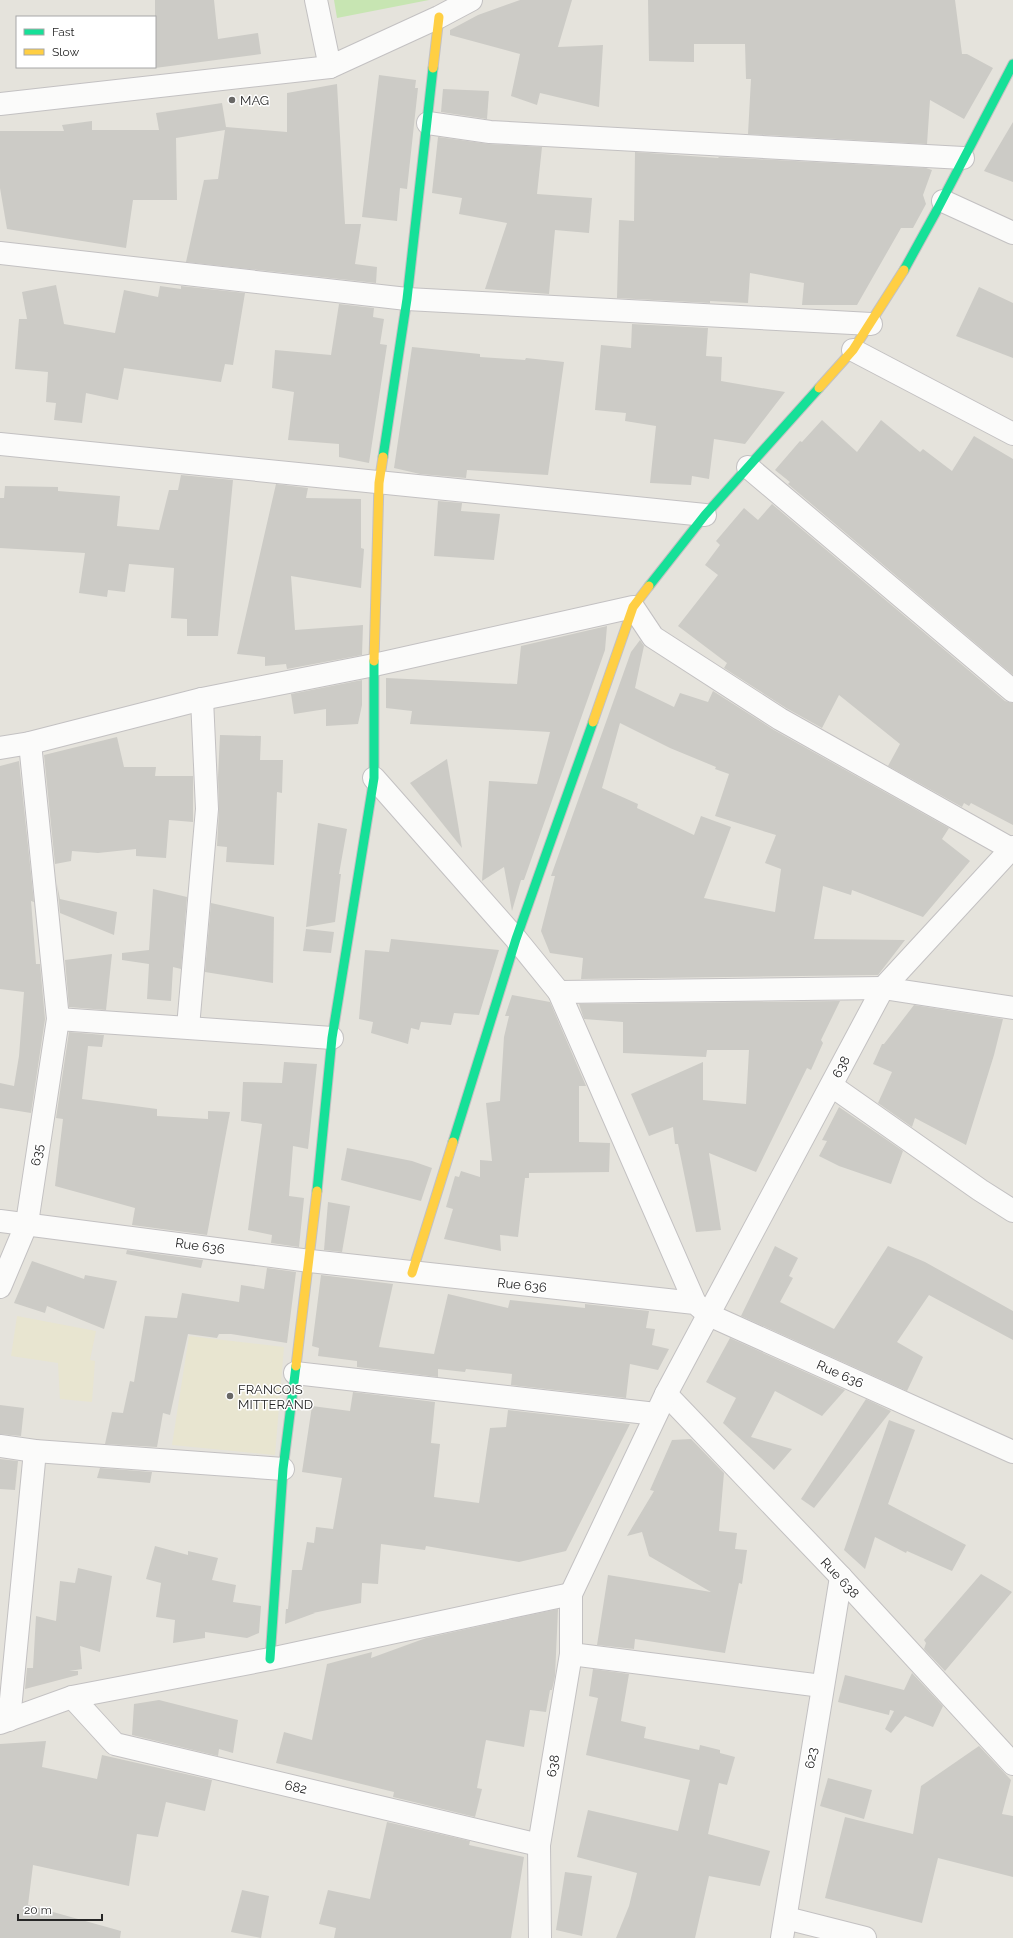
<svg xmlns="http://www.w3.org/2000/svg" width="1013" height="1938" font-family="Raleway,sans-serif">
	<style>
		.education { fill: #e8e5d0 }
		.pitch { fill: #c7e5b2 }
		.building { fill: #cccbc6; fill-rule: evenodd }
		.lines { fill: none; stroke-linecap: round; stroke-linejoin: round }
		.street-casing { stroke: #c3c1c2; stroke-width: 24 }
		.fast-casing { stroke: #c3c1c2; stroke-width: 11 }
		.slow-casing { stroke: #c3c1c2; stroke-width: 11 }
		.street { stroke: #fbfbfa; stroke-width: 22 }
		.fast { stroke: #16e098; stroke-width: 9 }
		.slow { stroke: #ffcf43; stroke-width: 9 }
		.poi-dot { fill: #696866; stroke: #fff; stroke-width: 1.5 }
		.labels { text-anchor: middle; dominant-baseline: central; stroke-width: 3; stroke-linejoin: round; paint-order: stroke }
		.poi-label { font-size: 13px; fill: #262626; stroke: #fff; text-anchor: start }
		.street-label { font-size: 13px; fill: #262626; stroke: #fff }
	</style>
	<rect width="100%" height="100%" fill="#e5e3dc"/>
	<!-- education -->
	<g class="education">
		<polygon points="17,1316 96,1331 90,1360 95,1361 92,1402 60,1399 58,1363 11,1356"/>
		<polygon points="189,1336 284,1347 275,1455 172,1445"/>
	</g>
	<!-- pitch -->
	<polygon class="pitch" points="334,0 429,0 337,18"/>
	<!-- building -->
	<g class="building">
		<polygon points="155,0 214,0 218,39 258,33 261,54 155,68"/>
		<polygon points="520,0 572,0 558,47 603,45 599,107 540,93 537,105 511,96 520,54 450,35 450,30 478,15"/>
		<polygon points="648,0 955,0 962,54 967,54 993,68 964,119 930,100 927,144 748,134 751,79 746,79 745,44 694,44 694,62 649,61"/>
		<polygon points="379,75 416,80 415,88 418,88 407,189 400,188 397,221 362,217"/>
		<polygon points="337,84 345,224 361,224 355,264 377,267 376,283 186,262 204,180 218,179 225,130 176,138 177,200 133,200 126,248 7,229 0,188 0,131 64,131 62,125 92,121 92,130 159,130 156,113 222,103 226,127 287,132 287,93"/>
		<polygon points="443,89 489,91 487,119 441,112"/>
		<polygon points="1013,122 1013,182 984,171"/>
		<polygon points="438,137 489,144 542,147 537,194 592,198 589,233 555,230 549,294 485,289 507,223 459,214 462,198 432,193"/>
		<polygon points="635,152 718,158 719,157 926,168 932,170 923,195 926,204 913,228 901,228 857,305 802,305 804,283 750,273 748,303 710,301 710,303 617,298 619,220 634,221"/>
		<polygon points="56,285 64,324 115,333 124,290 158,297 160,286 181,289 181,286 245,293 233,365 225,364 221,382 124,368 118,400 86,393 82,423 54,420 56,403 46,402 48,372 15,369 19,319 27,319 22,292"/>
		<polygon points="979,287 1013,303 1013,358 956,336"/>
		<polygon points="339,304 374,308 373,317 384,319 380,344 387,345 369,463 339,457 339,444 288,440 294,392 272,388 275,350 331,355"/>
		<polygon points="632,324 708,328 706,356 722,357 721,381 785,392 745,444 714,439 709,479 692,476 691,485 650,483 656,426 625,421 626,413 595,410 601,345 631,348"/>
		<polygon points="412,347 480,354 480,357 525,360 526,358 564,362 548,475 467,470 466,478 420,474 394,468"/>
		<polygon points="822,420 857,452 881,420 920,452 923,449 952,471 974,436 1013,459 1013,675 788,484 790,482 775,470 800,441 802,442"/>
		<polygon points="181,475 233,480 218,636 187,636 187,619 171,618 174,568 129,564 125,592 108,590 107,597 79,593 85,553 0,548 0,498 4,498 5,486 58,487 58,491 120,496 117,526 159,530 169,490 178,490"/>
		<polygon points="276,484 308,488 306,498 361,499 361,548 364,549 361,588 291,576 295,630 363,625 362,655 287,669 286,664 265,666 265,657 237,654"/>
		<polygon points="438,501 462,503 461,511 500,514 494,560 434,556"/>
		<polygon points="772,504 1005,701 1013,703 1013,825 971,803 969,806 964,803 962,807 888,766 900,744 839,695 822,728 786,708 724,668 727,663 678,626 718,575 705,565 720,545 716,541 744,508 758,520"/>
		<polygon points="607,626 605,650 524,880 521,880 512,911 504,867 482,881 489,781 537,784 550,732 410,724 412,711 386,708 386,678 517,684 521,646"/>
		<path d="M640 640 644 646 635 688 674 707 680 693 708 702 713 691 774 730 949 828 942 839 970 861 923 917 852 890 851 895 823 886 814 939 905 940 878 975 581 979 583 958 550 953 541 931 555 876H551L631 652ZM620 723 670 748 716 767 715 769 729 774 715 816 776 835 765 863 781 869 775 912 704 898 731 827 701 816 694 835 637 808 638 804 602 788Z"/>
		<polygon points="362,680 362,705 358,724 326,726 326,709 294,714 291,694"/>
		<polygon points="220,735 261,736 260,760 283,760 282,793 277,792 274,865 226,862 227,847 217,846 219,810 218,777"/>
		<polygon points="117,737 124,767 156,767 155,776 193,776 193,822 169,820 166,858 136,856 136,849 98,853 72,851 71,861 55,864 44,755"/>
		<polygon points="447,759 462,848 410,783"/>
		<polygon points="19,761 34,902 31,901 36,964 40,964 45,1019 31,1113 0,1108 0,1083 14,1086 19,1056 24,992 0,989 0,766"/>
		<polygon points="318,823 347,829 339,874 341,874 335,922 306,927"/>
		<polygon points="57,884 60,899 117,912 114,935 60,913"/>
		<polygon points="153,889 187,897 181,969 173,967 171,1001 147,999 149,964 122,960 122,953 149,950"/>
		<polygon points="211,903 274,917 273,983 205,972"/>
		<polygon points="306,929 334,932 331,953 303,951"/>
		<polygon points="391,939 499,950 479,1015 454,1013 451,1025 421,1022 419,1030 411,1028 408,1044 371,1033 373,1022 359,1019 365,950 389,952"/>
		<polygon points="112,954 106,1010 69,1007 65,960"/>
		<polygon points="512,995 550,1002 586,1086 579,1086 579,1142 610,1143 609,1172 529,1173 529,1178 525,1178 518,1237 500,1235 501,1251 444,1239 453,1209 446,1207 455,1176 459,1177 461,1171 480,1177 480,1160 492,1161 486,1103 500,1101 504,1037 509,1016 505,1016"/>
		<polygon points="840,1001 821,1040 823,1043 811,1070 807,1068 756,1172 709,1153 721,1230 696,1232 678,1144 675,1144 673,1127 649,1136 631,1094 703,1062 703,1100 746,1104 749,1050 707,1050 706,1057 623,1053 623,1022 584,1019 579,1004"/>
		<polygon points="914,1005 1003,1019 994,1055 966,1145 915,1118 912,1127 878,1103 892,1072 873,1064 882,1044 884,1044"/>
		<polygon points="69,1032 104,1035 102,1047 88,1046 82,1099 157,1109 157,1116 208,1119 208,1111 230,1112 207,1235 132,1225 135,1208 55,1186 63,1119 56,1118"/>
		<polygon points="284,1062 317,1064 308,1149 293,1146 289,1196 304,1198 299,1247 271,1243 272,1235 248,1230 262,1124 241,1121 243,1082 282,1083"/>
		<polygon points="839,1107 903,1151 891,1184 839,1166 819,1156 827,1141 822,1140"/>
		<polygon points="347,1148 412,1161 432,1168 421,1201 341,1180"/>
		<polygon points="328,1202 350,1206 342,1252 324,1250"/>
		<polygon points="775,1246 798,1258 789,1276 793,1278 780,1302 834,1329 888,1246 925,1262 1013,1311 1013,1340 929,1295 897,1342 923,1357 907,1391 741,1316"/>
		<polygon points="127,1250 203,1260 201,1268 126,1254"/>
		<polygon points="32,1261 84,1279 85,1275 117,1281 104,1329 47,1306 45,1313 14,1303"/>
		<polygon points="267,1268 296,1272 287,1343 231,1334 219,1334 217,1338 188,1334 170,1415 163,1413 157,1447 105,1444 112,1412 123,1413 130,1381 134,1382 145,1316 177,1318 182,1293 239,1302 241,1285 264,1289"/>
		<polygon points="321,1275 393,1284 379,1347 434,1354 448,1294 508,1308 510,1300 585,1308 585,1304 649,1311 646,1328 655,1329 652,1345 669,1349 658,1370 630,1364 626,1398 511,1385 512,1374 466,1369 465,1372 438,1369 438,1377 357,1367 357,1361 318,1356 319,1348 312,1346"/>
		<polygon points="730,1338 845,1390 822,1416 775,1391 751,1437 792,1449 774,1470 723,1423 736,1398 706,1382"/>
		<polygon points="353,1392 435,1402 431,1443 440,1444 434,1497 479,1503 490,1428 506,1427 508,1410 630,1424 566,1551 519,1562 426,1546 425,1550 381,1544 378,1584 362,1583 361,1603 313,1613 315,1613 285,1624 286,1609 288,1609 292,1570 302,1570 307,1542 314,1543 316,1527 333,1529 342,1478 302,1472 312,1406 350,1411"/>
		<polygon points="866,1399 891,1411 814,1508 801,1499"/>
		<polygon points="0,1405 24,1408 21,1436 0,1434"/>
		<polygon points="889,1420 915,1430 888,1504 966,1545 952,1571 907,1551 906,1553 875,1537 865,1569 844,1550"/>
		<polygon points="691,1439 724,1473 719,1531 737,1533 735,1549 747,1550 742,1584 739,1583 725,1653 635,1639 634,1649 597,1645 608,1575 711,1592 649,1556 642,1532 627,1536 654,1491 650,1490 672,1440"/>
		<polygon points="0,1459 18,1461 15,1490 0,1489"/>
		<polygon points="100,1468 152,1472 150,1483 97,1478"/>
		<polygon points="155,1546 188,1555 188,1551 218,1558 212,1580 236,1585 233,1602 261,1606 259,1633 247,1638 205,1632 205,1638 173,1643 175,1620 156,1617 161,1583 146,1579"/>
		<polygon points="78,1568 112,1576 100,1652 80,1646 82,1669 69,1671 78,1671 78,1675 25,1689 27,1668 33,1668 36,1616 56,1621 60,1581 75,1583"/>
		<polygon points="981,1574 1012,1592 945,1671 924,1649 926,1643 924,1640"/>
		<polygon points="558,1609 555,1676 552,1690 550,1690 546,1712 530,1710 524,1747 486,1740 477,1788 482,1789 475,1817 393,1797 394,1792 276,1763 284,1732 312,1740 327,1664 372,1652 371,1658 426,1638"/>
		<polygon points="593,1669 629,1674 621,1721 646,1727 644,1738 699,1750 700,1745 720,1750 720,1753 735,1757 727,1785 719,1783 708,1834 770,1851 760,1886 709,1876 695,1938 616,1938 629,1906 637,1873 577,1857 588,1810 678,1831 690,1780 586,1755 598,1698 589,1696"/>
		<polygon points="912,1673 943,1706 933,1727 905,1716 891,1733 885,1729 894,1711 890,1710 889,1715 838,1702 845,1675 904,1690"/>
		<polygon points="159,1700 238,1720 233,1753 219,1749 218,1756 132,1735 134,1704"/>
		<polygon points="46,1741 42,1767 97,1779 102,1755 212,1780 205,1811 166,1802 158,1837 137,1834 129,1886 33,1865 28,1905 121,1931 120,1938 0,1938 0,1744"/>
		<polygon points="979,1746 1011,1780 1002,1814 1013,1816 1013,1877 938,1858 922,1923 825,1898 845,1817 913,1834 921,1786"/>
		<polygon points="828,1778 872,1790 864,1819 820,1806"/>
		<polygon points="387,1822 470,1841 469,1845 524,1857 511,1938 334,1938 336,1928 319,1924 328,1890 370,1899"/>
		<polygon points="565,1872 592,1876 582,1936 556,1930"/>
		<polygon points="242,1890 269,1896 261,1938 231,1932"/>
	</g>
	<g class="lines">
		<!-- street casing -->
		<g class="street-casing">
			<g id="street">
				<polyline points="316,0 330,67 439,17 471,0"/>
				<polyline points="0,104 330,67"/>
				<polyline points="428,123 490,132 963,158"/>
				<polyline points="943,201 1013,233"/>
				<polyline points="0,253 407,299 871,324"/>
				<polyline points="853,350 1013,434"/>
				<polyline points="0,444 705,515"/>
				<polyline points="748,467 1013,691"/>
				<polyline points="0,748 30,743 202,699 374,665 633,607 653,637 780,719 1013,850"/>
				<polyline points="374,778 516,939 559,992 695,1303"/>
				<polyline points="559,992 883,988 1013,1008"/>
				<polyline points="58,1019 332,1038"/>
				<polyline points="188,1027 207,809 202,699"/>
				<polyline points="832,1086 980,1190 1013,1211"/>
				<polyline points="0,1221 310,1261 695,1303 709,1315 1013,1452"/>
				<polyline points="0,1287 27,1223 58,1019 30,743"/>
				<polyline points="295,1373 656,1414"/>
				<polyline points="666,1394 841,1577 1013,1764"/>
				<polyline points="0,1446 35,1451 283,1469"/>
				<polyline points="571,1654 822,1686"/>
				<polyline points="72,1697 115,1744 539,1845"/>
				<polyline points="9,1720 35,1451"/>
				<polyline points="0,1723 72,1697 270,1659 571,1594"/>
				<polyline points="786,1918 865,1938"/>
				<polyline points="540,1938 539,1845 571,1654 571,1594 666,1394 883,988 1013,847"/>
				<polyline points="782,1938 841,1577"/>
			</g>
		</g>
		<!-- fast casing -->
		<g class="fast-casing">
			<g id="fast">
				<polyline points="904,270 937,210 1013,64"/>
				<polyline points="383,457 407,299 433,68"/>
				<polyline points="649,586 705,515 819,388"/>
				<polyline points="453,1142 516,939 593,722"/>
				<polyline points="317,1191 332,1038 374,778 374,661"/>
				<polyline points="270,1659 283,1469 296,1366"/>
			</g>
		</g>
		<!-- slow casing -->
		<g class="slow-casing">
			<g id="slow">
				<polyline points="433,68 439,17"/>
				<polyline points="819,388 853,350 904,270"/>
				<polyline points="374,661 379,483 383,457"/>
				<polyline points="593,722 633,607 649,586"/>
				<polyline points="412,1273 453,1142"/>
				<polyline points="296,1366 317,1191"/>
			</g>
		</g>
		<!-- street -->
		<use href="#street" class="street"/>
		<!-- fast -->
		<use href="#fast" class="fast"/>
		<!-- slow -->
		<use href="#slow" class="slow"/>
	</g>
	<!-- markers -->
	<g class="poi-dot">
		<circle cx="232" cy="100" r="4"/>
		<circle cx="230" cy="1396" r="4"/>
	</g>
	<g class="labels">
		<!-- poi labels -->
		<g class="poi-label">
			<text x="240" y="100">MAG</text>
			<text x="238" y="1389">FRANCOIS<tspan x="238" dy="15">MITTERAND</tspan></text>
		</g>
		<!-- street labels -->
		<g class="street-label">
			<text transform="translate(841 1067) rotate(-62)">638</text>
			<text transform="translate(37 1155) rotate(-81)">635</text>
			<text transform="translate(200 1246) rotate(8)">Rue 636</text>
			<text transform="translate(522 1285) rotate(6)">Rue 636</text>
			<text transform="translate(840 1374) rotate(24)">Rue 636</text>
			<text transform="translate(840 1578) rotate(47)">Rue 638</text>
			<text transform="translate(811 1758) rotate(-81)">623</text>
			<text transform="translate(553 1766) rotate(-80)">638</text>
			<text transform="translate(296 1787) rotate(13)">682</text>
		</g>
	</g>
	<!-- legend -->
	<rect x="16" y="16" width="140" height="52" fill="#ffffff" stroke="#a8a8a8"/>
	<rect x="24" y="29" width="20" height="6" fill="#16e098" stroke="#a8a8a8"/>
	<text x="52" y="36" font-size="12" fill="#262626">Fast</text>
	<rect x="24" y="49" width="20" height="6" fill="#ffcf43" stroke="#a8a8a8"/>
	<text x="52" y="56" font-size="12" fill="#262626">Slow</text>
	<!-- scale -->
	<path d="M18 1914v6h84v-6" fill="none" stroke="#262626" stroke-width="2"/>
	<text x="24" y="1914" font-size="12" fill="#262626" stroke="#ffffff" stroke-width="3" paint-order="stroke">20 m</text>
</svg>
